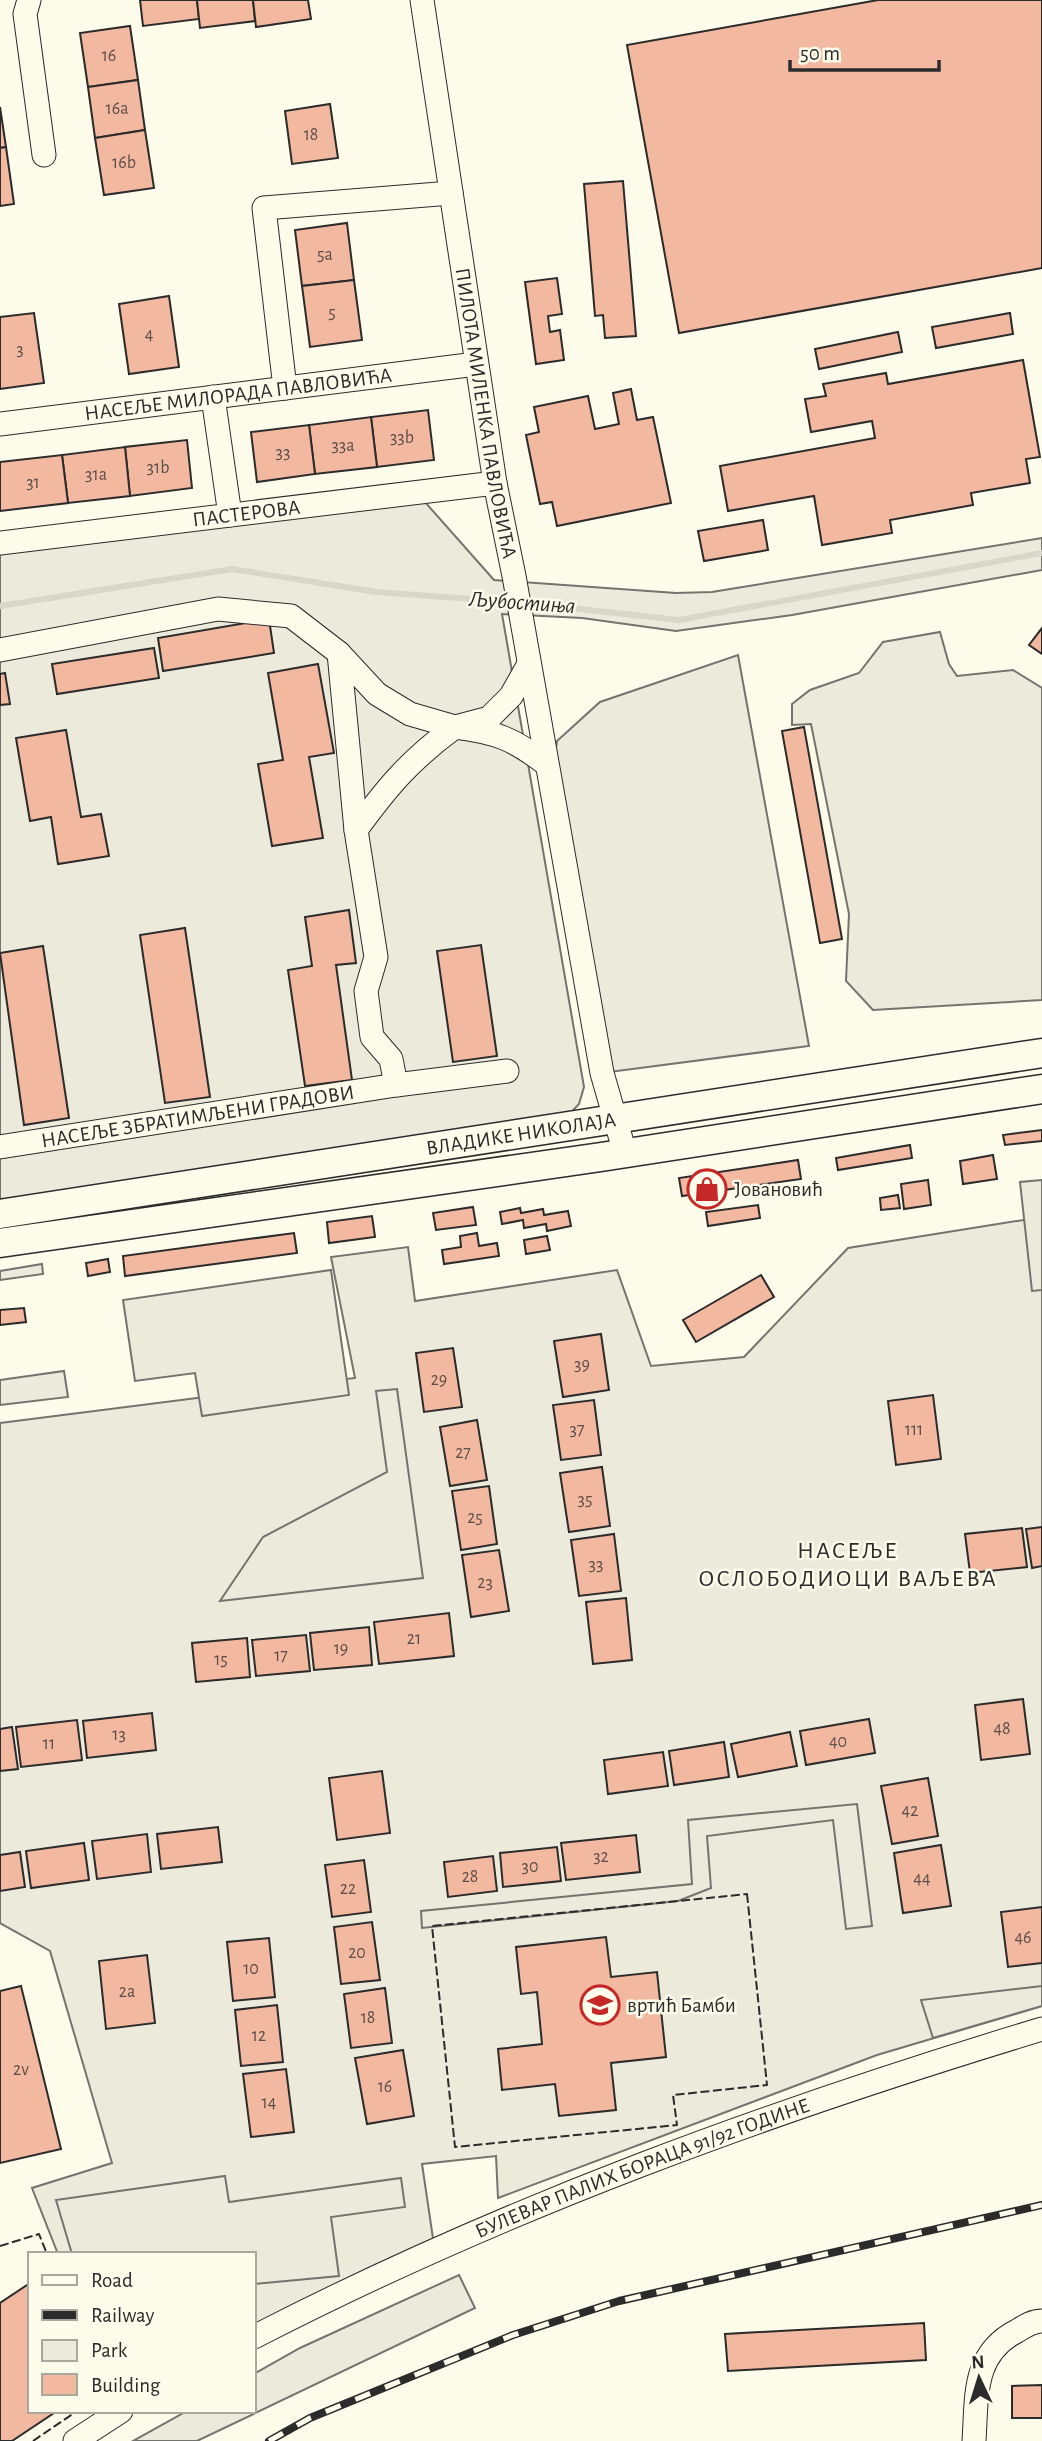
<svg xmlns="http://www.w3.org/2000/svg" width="1042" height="2441" font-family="'Alegreya Sans',sans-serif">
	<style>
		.green { fill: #ecebdb; stroke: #74746e; stroke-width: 2 }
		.parking { fill: #eceadb; stroke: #74746e; stroke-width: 2 }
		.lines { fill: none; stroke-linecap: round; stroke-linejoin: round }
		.stream { stroke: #d8d7c9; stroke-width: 6 }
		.building { fill: #f2b8a0; stroke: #2b2b2b; stroke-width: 2 }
		.minor-casing { stroke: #2b2b2b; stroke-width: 25 }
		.major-casing { stroke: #2b2b2b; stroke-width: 31 }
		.minor { stroke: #fdfbea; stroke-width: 23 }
		.major { stroke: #fdfbea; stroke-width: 28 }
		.rail-casing { stroke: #2b2b2b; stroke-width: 8 }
		.rail { stroke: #fdfbea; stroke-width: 5; stroke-dasharray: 16; stroke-linecap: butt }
		.fence { stroke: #2b2b2b; stroke-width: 2; stroke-dasharray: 9 3.5; stroke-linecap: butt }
		.labels { text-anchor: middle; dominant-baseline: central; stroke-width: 5; stroke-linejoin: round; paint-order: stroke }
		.number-label { font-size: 18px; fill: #5d4e48 }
		.street-label { font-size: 21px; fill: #2b2b2b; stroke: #fdfbea }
		.poi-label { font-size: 21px; fill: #2b2b2b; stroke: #fdfbea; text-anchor: start }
		.water-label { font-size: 23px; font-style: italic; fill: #2b2b2b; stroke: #fdfbea }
		.quarter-label { font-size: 24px; letter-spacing: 2px; fill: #2b2b2b; stroke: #fdfbea }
	</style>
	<rect width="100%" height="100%" fill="#fdfbea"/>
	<!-- green -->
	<g class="green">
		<polygon points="417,493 494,580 676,593 712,592 1042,538 1042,570 792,615 676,631 582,618 502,614 584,1087 579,1104 565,1119 0,1202 0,543"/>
		<polygon points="940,632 949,664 957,676 1013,670 1042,688 1042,1000 873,1010 846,981 849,914 811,724 792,725 792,704 810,690 859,673 883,642"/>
		<polygon points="1042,1217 1042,2006 877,2055 498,2198 496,2156 422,2164 434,2245 254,2334 254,2254 58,2254 32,2188 112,2163 50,1951 0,1923 0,1423 355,1378 331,1257 408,1247 415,1301 617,1270 651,1366 744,1357 848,1248"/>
		<polygon points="42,1264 43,1274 0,1280 0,1271"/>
	</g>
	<!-- parking -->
	<g class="parking">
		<polygon points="738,655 809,1046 602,1073 549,792 557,741 600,702"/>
		<polygon points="1042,1180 1042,1290 1032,1291 1020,1182"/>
		<polygon points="331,1270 349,1395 202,1416 195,1373 135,1381 123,1300"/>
		<polygon points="64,1371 68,1397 0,1405 0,1380"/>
		<polygon points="397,1389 423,1578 220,1601 263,1537 387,1472 376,1391"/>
		<polygon points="857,1804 872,1926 846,1929 833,1820 707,1836 711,1888 678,1901 422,1928 421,1911 692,1884 688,1820"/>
		<polygon points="1042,1986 1042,2006 933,2038 921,2000"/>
		<polygon points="225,2176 229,2202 401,2178 405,2207 331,2217 339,2276 254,2284 254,2254 72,2254 56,2200"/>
		<polygon points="459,2275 475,2308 197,2441 133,2441 187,2411 254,2411 254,2374 300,2348"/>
	</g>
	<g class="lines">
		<!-- stream -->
		<g class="stream">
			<polyline points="525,603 679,620 1042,553"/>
			<polyline points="0,606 232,569 376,592 514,602"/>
		</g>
	</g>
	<!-- building -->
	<g class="building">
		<polygon points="140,0 197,0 199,19 143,26"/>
		<polygon points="197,0 253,0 255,21 200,28"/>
		<polygon points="253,0 308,0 311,19 256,27"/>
		<polygon points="878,0 1042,0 1042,268 679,333 627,45"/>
		<polygon points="130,26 138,80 88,87 80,33"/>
		<polygon points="138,80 145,130 95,138 88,87"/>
		<polygon points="330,104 338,158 292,164 285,111"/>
		<polygon points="0,107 6,147 0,148"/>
		<polygon points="145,130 154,188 104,195 95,138"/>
		<polygon points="6,147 14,204 0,206 0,148"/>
		<polygon points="623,181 636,336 605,338 603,315 595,316 584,184"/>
		<polygon points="347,223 354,280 302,286 295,230"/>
		<polygon points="557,278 562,314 548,316 550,332 560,330 564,360 536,364 525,282"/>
		<polygon points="354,280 362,340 310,347 302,286"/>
		<polygon points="169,296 179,367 129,374 119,304"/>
		<polygon points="34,313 44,383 0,389 0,317"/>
		<polygon points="1010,313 1013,334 936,348 932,327"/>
		<polygon points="898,332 902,352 819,369 815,349"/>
		<polygon points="1023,360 1040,457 1026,459 1030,483 971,493 973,505 890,520 892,533 822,545 814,496 728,511 720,466 875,438 872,421 811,432 805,399 826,396 823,384 886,373 888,384"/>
		<polygon points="631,389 637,420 653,417 671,503 557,526 552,502 540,504 526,435 539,432 534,407 588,396 595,429 619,424 613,393"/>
		<polygon points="428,410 434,460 377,467 371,417"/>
		<polygon points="371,417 377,467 315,474 309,425"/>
		<polygon points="309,425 315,474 257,482 251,432"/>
		<polygon points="187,440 192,488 130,496 125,447"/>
		<polygon points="125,447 130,496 68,503 62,455"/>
		<polygon points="62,455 68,503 0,511 0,462"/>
		<polygon points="763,520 768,550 704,561 698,531"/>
		<polygon points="269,619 274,653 163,671 158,638"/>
		<polygon points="1042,628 1042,654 1029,645"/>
		<polygon points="154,648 159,678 57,694 52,664"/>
		<polygon points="318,664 334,753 309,757 323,838 272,846 258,764 283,760 268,673"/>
		<polygon points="5,673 10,704 0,705 0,674"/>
		<polygon points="804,727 842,939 820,943 782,731"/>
		<polygon points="66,730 81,817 101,814 109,856 58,864 51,817 30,821 16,738"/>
		<polygon points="349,910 356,963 336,965 352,1080 305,1086 288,970 312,966 305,917"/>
		<polygon points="185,928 210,1097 165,1103 140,935"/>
		<polygon points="481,945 497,1056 453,1062 437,951"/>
		<polygon points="43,946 69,1118 24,1125 0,953"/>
		<polygon points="1042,1130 1042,1141 1005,1145 1003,1135"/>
		<polygon points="910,1145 912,1158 838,1170 836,1158"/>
		<polygon points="993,1155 997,1179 963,1184 960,1161"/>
		<polygon points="798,1160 801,1179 682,1196 679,1178"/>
		<polygon points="928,1180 931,1205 904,1209 901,1184"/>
		<polygon points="898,1195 900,1208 881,1210 880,1198"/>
		<polygon points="758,1205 760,1218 708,1226 706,1212"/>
		<polygon points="473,1207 476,1225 436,1230 433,1213"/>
		<polygon points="520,1208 521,1213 543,1209 544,1215 568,1211 571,1226 547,1231 546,1224 524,1228 523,1220 502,1224 500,1212"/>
		<polygon points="372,1216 375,1237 329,1243 327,1222"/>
		<polygon points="294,1233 297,1253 125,1276 123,1256"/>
		<polygon points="477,1233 479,1246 497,1243 499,1256 444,1264 442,1250 461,1247 460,1236"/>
		<polygon points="547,1236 550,1250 526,1254 524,1240"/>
		<polygon points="108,1259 110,1272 88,1276 86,1263"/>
		<polygon points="761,1275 774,1297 696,1342 683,1320"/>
		<polygon points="24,1308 26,1322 0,1325 0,1310"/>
		<polygon points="601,1334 609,1390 563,1397 554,1341"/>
		<polygon points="453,1348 462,1407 424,1412 416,1353"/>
		<polygon points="933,1395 941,1459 896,1465 888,1401"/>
		<polygon points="594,1400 601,1455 561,1460 553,1405"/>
		<polygon points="477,1420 487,1480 450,1486 440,1427"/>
		<polygon points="602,1467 610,1526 569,1532 560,1473"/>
		<polygon points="489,1486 497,1544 461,1550 452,1491"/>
		<polygon points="1042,1527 1042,1566 1032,1568 1026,1529"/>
		<polygon points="1022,1528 1027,1567 970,1573 965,1534"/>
		<polygon points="614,1534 621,1591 579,1596 571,1540"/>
		<polygon points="499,1550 509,1611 471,1617 462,1555"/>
		<polygon points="626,1598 632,1660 593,1664 586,1602"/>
		<polygon points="449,1613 454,1656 379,1664 374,1622"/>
		<polygon points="369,1627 372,1665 314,1670 310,1633"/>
		<polygon points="306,1635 310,1671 256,1676 252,1640"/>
		<polygon points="247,1638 250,1677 196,1682 192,1643"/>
		<polygon points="1023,1699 1030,1754 981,1760 975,1705"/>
		<polygon points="152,1713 156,1750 87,1758 83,1721"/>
		<polygon points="869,1719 875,1753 806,1765 800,1731"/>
		<polygon points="77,1720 82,1760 21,1767 16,1727"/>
		<polygon points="12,1727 18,1769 0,1771 0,1729"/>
		<polygon points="790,1732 797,1766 738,1777 731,1744"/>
		<polygon points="724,1742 729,1777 674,1785 669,1751"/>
		<polygon points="663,1752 668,1786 608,1794 604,1760"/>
		<polygon points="382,1771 390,1833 337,1840 329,1778"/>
		<polygon points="928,1778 938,1836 892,1844 881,1786"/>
		<polygon points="218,1827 222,1862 161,1869 157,1834"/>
		<polygon points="147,1834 151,1872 97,1879 92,1841"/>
		<polygon points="636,1835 640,1872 566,1880 561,1843"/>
		<polygon points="84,1843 89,1880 31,1888 26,1851"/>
		<polygon points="941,1845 951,1906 903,1913 894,1853"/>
		<polygon points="557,1847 561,1881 503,1887 500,1853"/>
		<polygon points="20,1852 25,1887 0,1891 0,1855"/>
		<polygon points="493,1856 497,1891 448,1897 444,1862"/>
		<polygon points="364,1860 371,1912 332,1917 325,1865"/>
		<polygon points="1042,1907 1042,1963 1008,1967 1001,1912"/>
		<polygon points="372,1922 380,1980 341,1984 334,1927"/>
		<polygon points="606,1937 611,1977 657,1972 666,2057 611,2063 616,2110 559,2116 555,2084 502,2090 498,2049 542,2044 537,1992 521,1994 516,1947"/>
		<polygon points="269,1938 275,1997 233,2001 227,1942"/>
		<polygon points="147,1955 155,2023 106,2029 99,1961"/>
		<polygon points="21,1986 61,2149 0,2163 0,1991"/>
		<polygon points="385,1988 392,2043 351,2048 344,1994"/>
		<polygon points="277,2005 283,2062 241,2066 235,2010"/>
		<polygon points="403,2050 414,2116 367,2124 355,2058"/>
		<polygon points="286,2069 294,2132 251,2137 243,2074"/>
		<polygon points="30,2283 30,2411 57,2411 12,2441 0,2441 0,2303"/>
		<polygon points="924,2323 926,2360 728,2371 725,2334"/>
		<polygon points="1042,2385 1042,2418 1012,2418 1012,2386"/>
	</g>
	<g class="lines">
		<!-- minor casing -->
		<g class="minor-casing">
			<g id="minor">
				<polyline points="29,0 25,14 44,155"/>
				<path id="s1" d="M422 0 495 483 514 576 602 1073 625 1153"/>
				<polyline points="285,388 264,208 451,193"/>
				<polyline points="213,397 230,515"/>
				<path id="s2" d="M0 424 476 364"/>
				<path id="s3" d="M0 543 495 483"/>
				<polyline points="0,650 218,609 291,616 339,653 377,694 410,714 455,727"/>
				<polyline points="339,653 356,830 376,957 366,991 372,1037 391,1059 396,1085 507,1071"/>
				<path d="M529 664 511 696 489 718 455 727C496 732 514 739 546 764"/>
				<path d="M356 830C388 786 411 759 455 727"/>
				<path id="s4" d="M0 1147 396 1085"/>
				<path id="s5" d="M254 2337C506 2207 771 2111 1042 2029"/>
				<polyline points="75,2441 121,2411"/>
				<path d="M974 2441C977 2397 972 2354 1017 2331 1025 2326 1032 2321 1042 2321"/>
			</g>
		</g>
		<!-- major casing -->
		<g class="major-casing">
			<g id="major">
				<path id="s6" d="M0 1214 1042 1053"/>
				<polyline points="0,1243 601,1157 1042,1089"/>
			</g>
		</g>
		<!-- minor -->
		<use href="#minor" class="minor"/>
		<!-- major -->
		<use href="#major" class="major"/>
		<!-- rail casing -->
		<g class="rail-casing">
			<polyline id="rail" points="269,2441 310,2418 513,2335 619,2301 1042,2205"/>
		</g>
		<!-- rail -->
		<use href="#rail" class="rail"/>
		<!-- fence -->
		<g class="fence">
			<polygon points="747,1894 767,2085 673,2095 677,2125 455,2147 432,1926"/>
			<polyline points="0,2246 39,2234 47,2254"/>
			<polyline points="33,2441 77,2411"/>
		</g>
	</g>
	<!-- icons -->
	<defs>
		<g id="shop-ring" transform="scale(2.0125)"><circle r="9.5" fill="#fdfbea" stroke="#c62828" stroke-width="1.5"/><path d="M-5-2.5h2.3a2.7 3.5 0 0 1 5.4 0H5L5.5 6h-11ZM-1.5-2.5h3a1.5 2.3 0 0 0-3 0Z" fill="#c62828"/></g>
		<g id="school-ring" transform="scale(2.0125)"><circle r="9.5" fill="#fdfbea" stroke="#c62828" stroke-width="1.5"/><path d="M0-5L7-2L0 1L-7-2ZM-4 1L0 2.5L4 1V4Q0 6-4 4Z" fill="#c62828"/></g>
	</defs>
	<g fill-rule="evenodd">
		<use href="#shop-ring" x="707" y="1189"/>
		<use href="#school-ring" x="600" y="2005"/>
	</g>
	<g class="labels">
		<!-- number labels -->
		<g class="number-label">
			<text x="109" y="56">16</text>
			<text x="117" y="109">16a</text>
			<text x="311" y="135">18</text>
			<text x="124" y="163">16b</text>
			<text x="325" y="255">5a</text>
			<text x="332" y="313">5</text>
			<text x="149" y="335">4</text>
			<text x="20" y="350">3</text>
			<text x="402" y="438">33b</text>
			<text x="343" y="446">33a</text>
			<text x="283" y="453">33</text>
			<text x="158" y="468">31b</text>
			<text x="96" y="475">31a</text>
			<text x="33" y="483">31</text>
			<text x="582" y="1365">39</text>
			<text x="439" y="1380">29</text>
			<text x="577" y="1430">37</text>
			<text x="914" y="1430">111</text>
			<text x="463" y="1453">27</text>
			<text x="585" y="1500">35</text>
			<text x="475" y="1518">25</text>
			<text x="596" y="1565">33</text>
			<text x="485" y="1583">23</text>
			<text x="414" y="1639">21</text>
			<text x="341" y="1649">19</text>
			<text x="281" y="1656">17</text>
			<text x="221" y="1660">15</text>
			<text x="1002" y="1729">48</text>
			<text x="119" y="1735">13</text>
			<text x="838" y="1742">40</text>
			<text x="49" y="1744">11</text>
			<text x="910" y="1811">42</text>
			<text x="601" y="1857">32</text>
			<text x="530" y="1867">30</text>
			<text x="470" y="1877">28</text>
			<text x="922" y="1879">44</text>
			<text x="348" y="1889">22</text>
			<text x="1023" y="1938">46</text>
			<text x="357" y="1953">20</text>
			<text x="251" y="1969">10</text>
			<text x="127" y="1992">2a</text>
			<text x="368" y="2018">18</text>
			<text x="259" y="2036">12</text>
			<text x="21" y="2070">2v</text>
			<text x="385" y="2087">16</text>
			<text x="269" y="2103">14</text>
		</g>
		<!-- street labels -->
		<g class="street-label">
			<text stroke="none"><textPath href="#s2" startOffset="240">НАСЕЉЕ МИЛОРАДА ПАВЛОВИЋА</textPath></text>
			<text stroke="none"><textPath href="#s1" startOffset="418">ПИЛОТА МИЛЕНКА ПАВЛОВИЋА</textPath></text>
			<text stroke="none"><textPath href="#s3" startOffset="248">ПАСТЕРОВА</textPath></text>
			<text stroke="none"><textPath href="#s4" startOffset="200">НАСЕЉЕ ЗБРАТИМЉЕНИ ГРАДОВИ</textPath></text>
			<text stroke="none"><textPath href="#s6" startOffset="527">ВЛАДИКЕ НИКОЛАЈА</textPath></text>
			<text stroke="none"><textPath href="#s5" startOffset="424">БУЛЕВАР ПАЛИХ БОРАЦА 91/92 ГОДИНЕ</textPath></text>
		</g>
		<!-- poi labels -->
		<g class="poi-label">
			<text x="734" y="1189">Јовановић</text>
			<text x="627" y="2005">вртић Бамби</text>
		</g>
		<!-- water labels -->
		<g class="water-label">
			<text transform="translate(522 603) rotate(4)">Љубостиња</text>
		</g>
		<!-- quarter labels -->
		<g class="quarter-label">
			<text x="848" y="1551">НАСЕЉЕ<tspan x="848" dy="28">ОСЛОБОДИОЦИ ВАЉЕВА</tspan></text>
		</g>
	</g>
	<!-- legend -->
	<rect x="28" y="2252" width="228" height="161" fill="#fdfbea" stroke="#a9a89e" stroke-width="2"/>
	<rect x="42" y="2275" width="35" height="10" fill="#fdfbea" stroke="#a9a89e" stroke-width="2"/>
	<text x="91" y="2287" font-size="21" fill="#2b2b2b">Road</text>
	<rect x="42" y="2310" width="35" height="10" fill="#2b2b2b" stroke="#a9a89e" stroke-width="2"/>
	<text x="91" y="2322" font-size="21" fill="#2b2b2b">Railway</text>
	<rect x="42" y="2340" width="35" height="21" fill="#ecebdb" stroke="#a9a89e" stroke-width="2"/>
	<text x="91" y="2357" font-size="21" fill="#2b2b2b">Park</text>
	<rect x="42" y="2374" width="35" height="21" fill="#f2b8a0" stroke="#a9a89e" stroke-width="2"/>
	<text x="91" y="2392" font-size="21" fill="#2b2b2b">Building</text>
	<!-- north arrow -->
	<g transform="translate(979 2378) rotate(356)" stroke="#fdfbea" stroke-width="5" paint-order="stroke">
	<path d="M0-5L12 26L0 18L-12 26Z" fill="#2b2b2b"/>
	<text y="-10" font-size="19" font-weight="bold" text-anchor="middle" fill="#2b2b2b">N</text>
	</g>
	<!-- scale -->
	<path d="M790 60v10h149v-10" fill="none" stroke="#2b2b2b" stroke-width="3.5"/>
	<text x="800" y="60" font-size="21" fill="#2b2b2b" stroke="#fdfbea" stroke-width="5" paint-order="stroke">50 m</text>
</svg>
